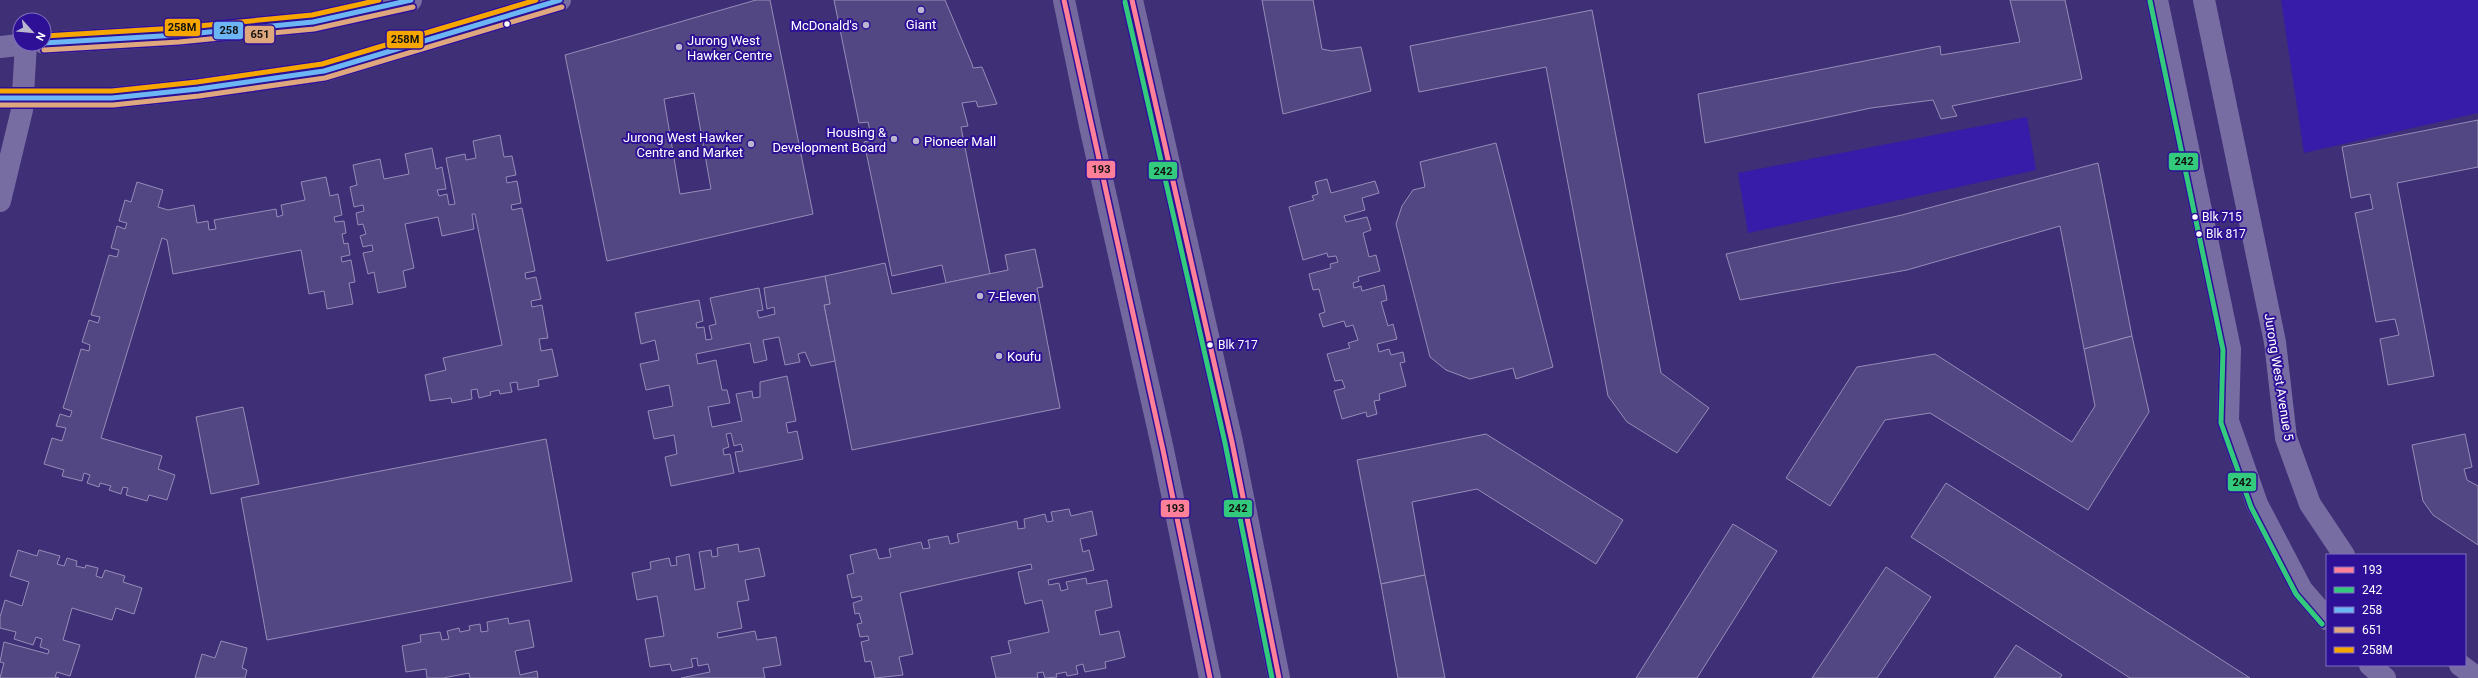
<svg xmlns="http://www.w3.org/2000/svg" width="2478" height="678" font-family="Roboto,sans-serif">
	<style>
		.green { fill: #371ba9 }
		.building { fill: #534783; stroke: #958db7; fill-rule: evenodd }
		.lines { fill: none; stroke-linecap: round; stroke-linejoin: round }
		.tertiary { stroke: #786da2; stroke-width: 22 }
		.secondary { stroke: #74699f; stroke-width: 22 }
		.bus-1-casing { stroke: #2d1096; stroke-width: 8 }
		.bus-2-casing { stroke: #2d1096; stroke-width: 8 }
		.bus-3-casing { stroke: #2d1096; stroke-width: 8 }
		.bus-4-casing { stroke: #2d1096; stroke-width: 8 }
		.bus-5-casing { stroke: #2d1096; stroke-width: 8 }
		.bus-1 { stroke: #ff8098; stroke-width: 5 }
		.bus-2 { stroke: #33ca7d; stroke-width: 5 }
		.bus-3 { stroke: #6db6f5; stroke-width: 5 }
		.bus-4 { stroke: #dfa77e; stroke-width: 5 }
		.bus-5 { stroke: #f7a600; stroke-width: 5 }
		.poi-dot { fill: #bbb6cf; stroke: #2d1096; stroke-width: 1.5 }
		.bus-dot { fill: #fff; stroke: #2d1096; stroke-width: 1.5 }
		.labels { text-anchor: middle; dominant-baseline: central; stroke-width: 4; stroke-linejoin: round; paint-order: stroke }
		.bus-label { font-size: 12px; fill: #fff; stroke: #2d1096; text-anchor: start }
		.poi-label { font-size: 13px; fill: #fff; stroke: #2d1096; text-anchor: start }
		.street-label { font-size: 13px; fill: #fff; stroke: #2d1096 }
		.line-badge { stroke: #2d1096; stroke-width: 1.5 }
		.pale-badge-label { font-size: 11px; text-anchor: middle; font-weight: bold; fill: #111 }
	</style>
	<rect width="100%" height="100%" fill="#3e2f77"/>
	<!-- green -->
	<g class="green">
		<polygon points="2281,0 2478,0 2478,113 2304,153"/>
		<polygon points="2027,117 2036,170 1748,233 1738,173"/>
	</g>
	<!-- building -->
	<g class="building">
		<path d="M756 0H770L813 214 607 261 565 55ZM694 93 711 189 680 194 664 99Z"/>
		<polygon points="834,0 945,0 972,64 973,68 982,67 997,104 978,107 976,101 962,103 968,126 961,127 990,274 946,283 942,265 892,276 864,142 872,140 868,122 859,123"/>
		<polygon points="1262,0 1313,0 1322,49 1332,51 1361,47 1371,91 1283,114"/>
		<polygon points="2010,0 2065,0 2082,79 1952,106 1957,116 1941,119 1933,100 1871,108 1705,143 1698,94 1940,46 1941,55 2020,42"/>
		<polygon points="1592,10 1661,373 1709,408 1677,453 1627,422 1608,396 1546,67 1419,92 1410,46"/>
		<polygon points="2478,120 2478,167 2397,183 2434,376 2388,385 2380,339 2399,335 2395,319 2376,322 2355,213 2373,209 2370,194 2351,198 2342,147"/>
		<polygon points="500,135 504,157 512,156 516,175 506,177 507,183 517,181 521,203 511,205 512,210 522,208 535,271 525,273 526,279 536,277 541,299 531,301 532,307 542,305 548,338 539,339 541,351 552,349 558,376 538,380 539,386 518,390 517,382 510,383 512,392 500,394 499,390 490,392 491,395 479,398 477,389 471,390 472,399 452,403 451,398 430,401 425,375 446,370 443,358 502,345 475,214 472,214 474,229 442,236 438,217 405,224 414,268 403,271 406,287 378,293 374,272 368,274 363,253 373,251 372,245 363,247 360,236 366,234 363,224 358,225 356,213 364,211 363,205 354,207 350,187 357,185 353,165 380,159 384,179 409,174 405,154 432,148 436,169 442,167 446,189 437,190 439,196 447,194 449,205 455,204 446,158 465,154 466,160 476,158 473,141"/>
		<polygon points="1496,143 1553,367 1516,379 1513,368 1470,379 1446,370 1430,357 1396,224 1402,206 1413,190 1425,187 1420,162"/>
		<polygon points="2098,163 2132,336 2084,349 2060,226 1907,270 1740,300 1726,254 1902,215"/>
		<polygon points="326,177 330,196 338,194 342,215 334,217 335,222 344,221 346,233 342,234 344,244 348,243 350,255 341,257 342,262 351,260 355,282 349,283 353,304 327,309 324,291 309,294 301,250 173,274 167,240 162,238 101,438 162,456 158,469 175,475 167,500 149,495 147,501 126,495 128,488 123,487 121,494 109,490 111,486 100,483 99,487 87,483 90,475 84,473 82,481 62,476 64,470 44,464 52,438 62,441 66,428 56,426 60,414 70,417 72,411 63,408 81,349 89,351 90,345 82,342 89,320 98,323 100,317 91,315 109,255 117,257 119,250 111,248 117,226 125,229 127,223 119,221 125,200 131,202 137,182 163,190 158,207 168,210 194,205 197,223 208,221 209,230 216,229 214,220 276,209 277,217 283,215 281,205 305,200 301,182"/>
		<polygon points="1327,179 1331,193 1375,181 1379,193 1362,198 1365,210 1344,216 1346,222 1367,217 1371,230 1363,233 1369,257 1376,255 1380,271 1358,277 1359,281 1353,283 1354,288 1361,286 1362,291 1384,285 1387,300 1381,302 1388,326 1393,324 1397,339 1377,344 1379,352 1389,349 1391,355 1403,352 1405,362 1400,363 1406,386 1379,394 1380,400 1374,401 1377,414 1367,417 1366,412 1342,419 1334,391 1345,388 1342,380 1335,381 1327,354 1350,348 1348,343 1358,340 1353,325 1346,327 1344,321 1323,327 1319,314 1325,312 1319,289 1313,290 1309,274 1331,268 1330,264 1338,262 1336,256 1328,257 1327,253 1303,260 1289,207 1314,200 1312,196 1318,194 1315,182"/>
		<polygon points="1035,249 1043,287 1037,288 1060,408 852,450 824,305 830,304 825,276 885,263 892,294 1008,270 1005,255"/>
		<polygon points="825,276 830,304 824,305 835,361 811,366 805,352 798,354 800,362 785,365 779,337 763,340 767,360 754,363 750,343 696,354 698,364 716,360 722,390 727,390 730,403 708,407 712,427 742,421 736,394 752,391 753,398 760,397 760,382 787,376 796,421 786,423 788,433 797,431 803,459 739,472 735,452 743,451 741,444 734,446 731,433 726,434 729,447 723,449 724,455 730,454 734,473 671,486 665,457 677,454 674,435 654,439 648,411 673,406 669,385 646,390 640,364 659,360 655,340 641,344 635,313 699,300 703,321 696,323 697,328 704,327 706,340 712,339 709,326 716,324 710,298 759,288 763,310 757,311 759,318 775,314 774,307 767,309 764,288"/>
		<polygon points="2132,336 2149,412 2088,510 1930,413 1885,420 1830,506 1786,478 1857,367 1935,354 2072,442 2095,406 2084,349"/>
		<polygon points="243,407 259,484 211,494 196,417"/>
		<polygon points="1486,434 1623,520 1596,564 1477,489 1412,502 1425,575 1381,584 1357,460"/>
		<polygon points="2465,434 2472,467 2464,469 2467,480 2478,486 2478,545 2433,515 2423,501 2412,445"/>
		<polygon points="546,439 572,581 267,640 241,498"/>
		<polygon points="1946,483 2250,678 2130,678 1911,537"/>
		<polygon points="1069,509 1071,516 1092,511 1097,535 1080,539 1083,552 1089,550 1094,570 1048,580 1049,585 1059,583 1061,591 1068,589 1066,582 1086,578 1087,584 1107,580 1112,607 1095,611 1100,635 1119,631 1125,657 1105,662 1106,668 1085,672 1083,664 1076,666 1078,674 1067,676 1066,672 1056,674 1057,677 1045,678 1043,672 1037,673 1038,678 996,678 991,657 1011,653 1008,641 1049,632 1042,600 1025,604 1018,572 1032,569 1031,564 900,593 913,654 899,657 903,675 875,678 871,661 865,662 861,642 869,640 868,636 860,637 857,624 862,623 859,613 855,614 853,603 862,600 861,596 852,598 847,575 854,573 850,555 876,549 879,559 891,557 889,549 921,542 923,549 930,548 928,540 948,536 950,544 959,542 957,534 1017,521 1018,529 1025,528 1024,519 1045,514 1047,522 1053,521 1051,512"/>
		<polygon points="1733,524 1777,551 1697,678 1636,678"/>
		<polygon points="738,544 739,552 759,548 765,576 745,580 749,600 737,602 742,628 717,633 718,638 755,631 757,640 776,637 781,665 763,668 765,678 681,678 710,672 708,664 698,666 697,658 691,659 693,667 672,671 670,664 650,667 645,639 664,636 657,596 637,600 632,573 651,569 650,562 669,558 671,566 677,565 676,557 689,554 695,590 705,588 699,552 711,550 712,557 718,556 717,548"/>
		<polygon points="18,550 37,556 39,550 60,556 57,564 64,566 67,558 77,561 76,566 85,568 86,565 98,568 96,576 102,578 105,570 125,576 123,582 142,588 134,614 116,608 112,620 72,608 63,640 80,645 70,676 57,672 55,677 59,678 0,678 4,663 0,662 4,642 48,654 49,650 40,647 42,639 36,637 33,645 14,639 16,632 0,628 0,617 5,600 22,606 29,582 10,576"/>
		<polygon points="1886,567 1931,597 1877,678 1812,678"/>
		<polygon points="1425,575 1445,678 1398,678 1381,584"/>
		<polygon points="508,618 509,624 529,620 534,647 515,651 520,675 537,671 538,678 470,678 469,673 443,678 427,678 426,669 406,672 402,646 421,642 420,635 440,632 442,640 449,639 447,631 459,628 460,632 470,630 469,626 480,624 481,632 488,631 487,622"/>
		<polygon points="221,641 247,648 242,668 247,670 245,678 195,678 202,654 215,658"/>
		<polygon points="2016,645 2062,675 2060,678 1994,678"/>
	</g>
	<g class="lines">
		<!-- tertiary -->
		<g class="tertiary">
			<polyline points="2157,0 2230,349 2228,421 2257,504 2302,590 2327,619"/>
			<polyline points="2204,0 2275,342 2286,438 2310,504 2344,555"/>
			<polyline points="44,43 178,35 313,22 411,0"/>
			<polyline points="0,47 27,44"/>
			<polyline points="0,98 112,98 198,89 324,71 560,0"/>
			<polyline points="0,201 22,110 26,44"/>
			<polyline points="2370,665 2385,678"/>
			<polyline points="2460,665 2478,678"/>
		</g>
		<!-- secondary -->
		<g class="secondary">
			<polyline points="1064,0 1090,126 1163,450 1210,678"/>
			<polyline points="1132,0 1232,442 1279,678"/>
		</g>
		<!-- bus-1 casing -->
		<g class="bus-1-casing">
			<g id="bus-1">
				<polyline points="1064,0 1163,450 1210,678"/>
				<polyline points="1132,0 1232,442 1279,678"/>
			</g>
		</g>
		<!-- bus-2 casing -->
		<g class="bus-2-casing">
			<g id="bus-2">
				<polyline points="2150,1 2223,350 2221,423 2251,507 2296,594 2322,624"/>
				<polyline points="1125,2 1225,443 1272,678"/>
			</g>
		</g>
		<!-- bus-3 casing -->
		<g class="bus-3-casing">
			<g id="bus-3">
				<polyline points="44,43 178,35 313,22 411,0"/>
				<polyline points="0,98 112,98 198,89 324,71 560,0"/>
			</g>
		</g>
		<!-- bus-4 casing -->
		<g class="bus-4-casing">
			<g id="bus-4">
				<polyline points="44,50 179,42 314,29 413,7"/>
				<polyline points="0,105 113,105 199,96 325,78 562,7"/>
			</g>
		</g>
		<!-- bus-5 casing -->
		<g class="bus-5-casing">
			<g id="bus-5">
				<polyline points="44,36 177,28 312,15 379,0"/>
				<polyline points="0,91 112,91 197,82 322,64 536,0"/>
			</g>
		</g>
		<!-- bus-1 -->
		<use href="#bus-1" class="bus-1"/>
		<!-- bus-2 -->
		<use href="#bus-2" class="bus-2"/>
		<!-- bus-3 -->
		<use href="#bus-3" class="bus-3"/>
		<!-- bus-4 -->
		<use href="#bus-4" class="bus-4"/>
		<!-- bus-5 -->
		<use href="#bus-5" class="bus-5"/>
	</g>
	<!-- markers -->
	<g class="poi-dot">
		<circle cx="921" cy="10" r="4"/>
		<circle cx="866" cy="25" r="4"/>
		<circle cx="679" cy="47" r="4"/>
		<circle cx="894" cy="139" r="4"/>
		<circle cx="916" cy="141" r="4"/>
		<circle cx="751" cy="144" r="4"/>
		<circle cx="980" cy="296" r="4"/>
		<circle cx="999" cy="356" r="4"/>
	</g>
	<g class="bus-dot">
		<circle cx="507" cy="24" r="3.5"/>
		<circle cx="2195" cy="217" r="3.5"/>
		<circle cx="2199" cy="234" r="3.5"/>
		<circle cx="1210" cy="345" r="3.5"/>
	</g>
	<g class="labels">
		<!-- bus labels -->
		<g class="bus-label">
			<text x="2202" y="217">Blk 715</text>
			<text x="2206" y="234">Blk 817</text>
			<text x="1218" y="345">Blk 717</text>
		</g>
		<!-- poi labels -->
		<g class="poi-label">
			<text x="921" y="24" text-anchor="middle">Giant</text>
			<text x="858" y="25" text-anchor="end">McDonald's</text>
			<text x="687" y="40">Jurong West<tspan x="687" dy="15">Hawker Centre</tspan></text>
			<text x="886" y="132" text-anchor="end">Housing &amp;<tspan x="886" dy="15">Development Board</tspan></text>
			<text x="743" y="137" text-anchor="end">Jurong West Hawker<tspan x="743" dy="15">Centre and Market</tspan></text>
			<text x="924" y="141">Pioneer Mall</text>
			<text x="988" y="296">7-Eleven</text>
			<text x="1007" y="356">Koufu</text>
		</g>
		<!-- street labels -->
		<g class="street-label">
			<text transform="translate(2279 377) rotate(81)">Jurong West Avenue 5</text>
		</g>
	</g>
	<g class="line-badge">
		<rect x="164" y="18" width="37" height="19" rx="4" fill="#f7a600"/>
		<rect x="213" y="21" width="31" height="19" rx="4" fill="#6db6f5"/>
		<rect x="244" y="25" width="31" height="19" rx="4" fill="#dfa77e"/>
		<rect x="386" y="30" width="38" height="19" rx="4" fill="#f7a600"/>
		<rect x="2168" y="152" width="31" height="19" rx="4" fill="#33ca7d"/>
		<rect x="1086" y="160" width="30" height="19" rx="4" fill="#ff8098"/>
		<rect x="1148" y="161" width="30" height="19" rx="4" fill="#33ca7d"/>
		<rect x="2227" y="472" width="30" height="20" rx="4" fill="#33ca7d"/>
		<rect x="1160" y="499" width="30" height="19" rx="4" fill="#ff8098"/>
		<rect x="1223" y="499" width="30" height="19" rx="4" fill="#33ca7d"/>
	</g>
	<g class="pale-badge-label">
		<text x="182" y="31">258M</text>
		<text x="229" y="34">258</text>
		<text x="260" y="38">651</text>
		<text x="405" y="43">258M</text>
		<text x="2184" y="165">242</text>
		<text x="1101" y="173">193</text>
		<text x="1163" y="175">242</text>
		<text x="2242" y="486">242</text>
		<text x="1175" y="512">193</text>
		<text x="1238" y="512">242</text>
	</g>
	<!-- legend -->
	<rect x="2326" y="554" width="140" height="112" fill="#2d1096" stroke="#8170c0"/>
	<rect x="2334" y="567" width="20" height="6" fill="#ff8098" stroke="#8170c0"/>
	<text x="2362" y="574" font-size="12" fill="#ffffff">193</text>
	<rect x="2334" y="587" width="20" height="6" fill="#33ca7d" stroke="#8170c0"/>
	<text x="2362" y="594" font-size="12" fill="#ffffff">242</text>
	<rect x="2334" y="607" width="20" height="6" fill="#6db6f5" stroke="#8170c0"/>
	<text x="2362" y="614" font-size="12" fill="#ffffff">258</text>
	<rect x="2334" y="627" width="20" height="6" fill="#dfa77e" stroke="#8170c0"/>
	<text x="2362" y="634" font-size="12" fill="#ffffff">651</text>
	<rect x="2334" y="647" width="20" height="6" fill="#f7a600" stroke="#8170c0"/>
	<text x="2362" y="654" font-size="12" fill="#ffffff">258M</text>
	<!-- north arrow -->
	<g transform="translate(32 32) rotate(117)"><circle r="19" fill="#2d1096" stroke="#8170c0"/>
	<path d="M0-3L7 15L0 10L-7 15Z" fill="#bbb6cf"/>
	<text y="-6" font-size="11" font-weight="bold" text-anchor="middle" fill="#ffffff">N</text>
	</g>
</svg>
